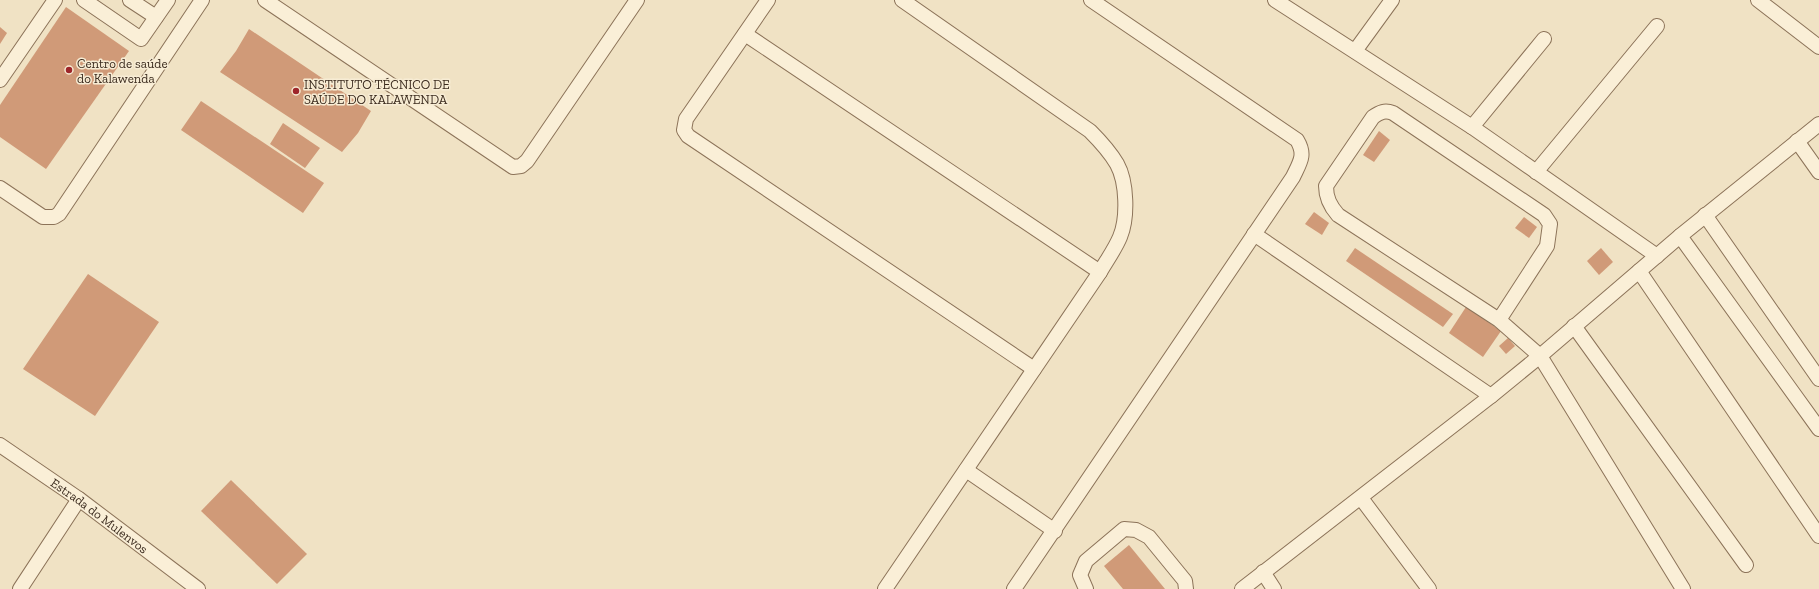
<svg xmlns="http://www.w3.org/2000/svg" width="1819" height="589" font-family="'Zilla Slab',serif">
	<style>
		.building { fill: #d09a78 }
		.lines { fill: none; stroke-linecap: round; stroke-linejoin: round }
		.minor-casing { stroke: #8c7359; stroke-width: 16 }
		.minor { stroke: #faefd7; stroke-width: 14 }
		.poi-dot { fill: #9e262a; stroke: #f7ecd4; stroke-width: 1.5 }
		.labels { text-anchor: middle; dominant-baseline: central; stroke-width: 3; stroke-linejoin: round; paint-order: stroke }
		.poi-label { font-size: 13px; fill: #3b2b1e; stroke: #f7ecd4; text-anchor: start }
		.street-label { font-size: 13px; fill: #3b2b1e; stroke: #f7ecd4 }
	</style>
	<rect width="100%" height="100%" fill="#f0e2c4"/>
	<!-- building -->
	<g class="building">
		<polygon points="66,7 129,51 46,169 0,137 0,105"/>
		<polygon points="0,27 7,33 0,44"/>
		<polygon points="249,29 371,111 358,133 342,152 220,72 236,51"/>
		<polygon points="201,101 324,183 303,213 181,130"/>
		<polygon points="283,123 320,148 305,168 270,144"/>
		<polygon points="1379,131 1390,140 1374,162 1363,155"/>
		<polygon points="1314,212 1329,223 1322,235 1305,224"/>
		<polygon points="1524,217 1537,227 1529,238 1515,228"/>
		<polygon points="1355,248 1453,314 1443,327 1346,261"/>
		<polygon points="1601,248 1613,262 1599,275 1587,261"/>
		<polygon points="88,274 159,322 95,416 23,369"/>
		<polygon points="1466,307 1501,331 1483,357 1449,333"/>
		<polygon points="1508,338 1515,346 1506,354 1499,346"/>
		<polygon points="231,480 307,554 277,584 201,511"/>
		<polygon points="1129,545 1165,589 1123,589 1104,566"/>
	</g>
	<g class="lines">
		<!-- minor casing -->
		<g class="minor-casing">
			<g id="minor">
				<polyline points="84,0 141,39 168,0"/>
				<polyline points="130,0 156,17"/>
				<polyline points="265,0 513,167 521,166 527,161 637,0"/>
				<polyline points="768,0 686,119 684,130 688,136 1034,369"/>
				<polyline points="1275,0 1472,127 1657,256"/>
				<polyline points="1758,0 1819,47"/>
				<polyline points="745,34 1100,272"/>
				<polyline points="1355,51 1392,0"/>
				<polyline points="0,80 55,0"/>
				<polyline points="1472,127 1544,39"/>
				<polyline points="1797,141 1819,172"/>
				<polyline points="1536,172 1657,26"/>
				<polyline points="0,188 43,217 54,217 59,214 202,0"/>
				<polyline points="1705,215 1819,379"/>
				<polyline points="1254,234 1491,396"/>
				<polyline points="1680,236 1819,429"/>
				<polyline points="1639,271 1819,536"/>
				<path d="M1499 320 1547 246 1550 224 1544 215 1393 113C1385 110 1380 112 1373 117L1326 186C1326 198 1330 206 1338 215L1499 320 1540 356 1683 589"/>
				<polyline points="1574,326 1746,565"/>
				<path id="s1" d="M0 445 79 499 198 589"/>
				<polyline points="966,470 1055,531"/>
				<polyline points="1361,498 1429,589"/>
				<polyline points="1263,572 1274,589"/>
				<polyline points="20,589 79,499"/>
				<path d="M885 589 1100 272C1107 260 1115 249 1120 237 1128 218 1127 182 1117 164 1110 152 1100 141 1090 131L902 0"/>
				<path d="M1014 589 1293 177C1300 162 1306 155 1297 140L1091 0"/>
				<polyline points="1086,589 1080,575 1086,561 1124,529 1136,530 1149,537 1185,581 1186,589"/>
				<polyline points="1242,589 1491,396 1540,356 1680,236 1819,124"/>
			</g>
		</g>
		<!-- minor -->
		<use href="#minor" class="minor"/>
	</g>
	<!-- markers -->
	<g class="poi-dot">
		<circle cx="69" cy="70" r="4"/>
		<circle cx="296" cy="91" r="4"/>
	</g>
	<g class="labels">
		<!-- poi labels -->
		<g class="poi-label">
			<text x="77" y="63">Centro de saúde<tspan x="77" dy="15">do Kalawenda</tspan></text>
			<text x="304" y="84">INSTITUTO TÉCNICO DE<tspan x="304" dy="15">SAÚDE DO KALAWENDA</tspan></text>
		</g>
		<!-- street labels -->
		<g class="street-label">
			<text stroke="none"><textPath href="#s1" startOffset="122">Estrada do Mulenvos</textPath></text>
		</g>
	</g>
</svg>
